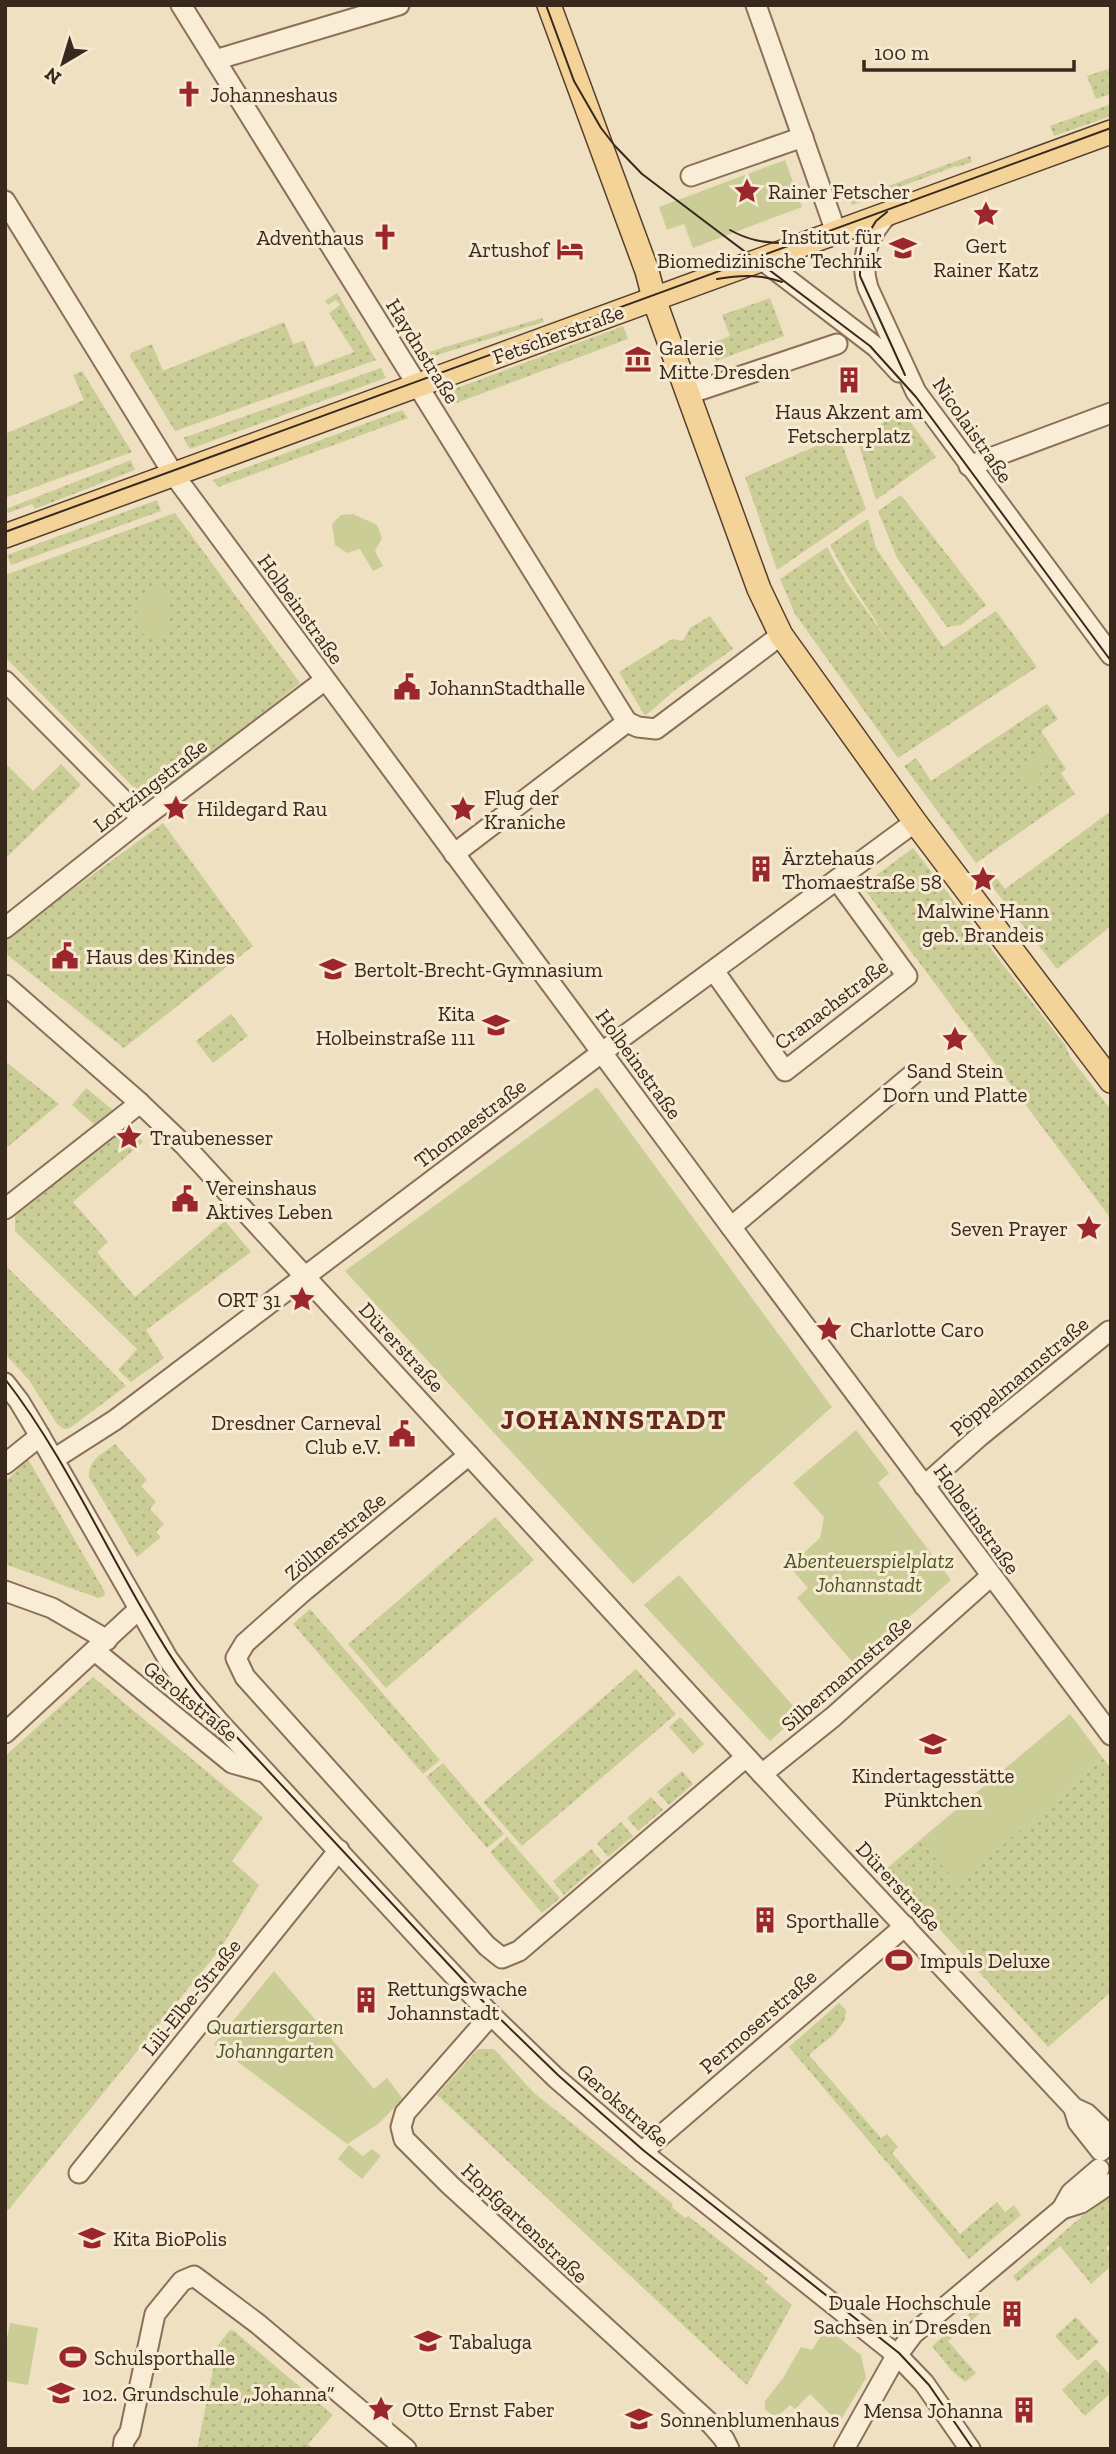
<svg xmlns="http://www.w3.org/2000/svg" width="1116" height="2454" font-family="'Zilla Slab',serif">
	<style>
		.grass { fill: url(#grass-dots) }
		.green { fill: #cace96 }
		.lines { fill: none; stroke-linecap: round; stroke-linejoin: round }
		.minor-casing { stroke: #8a7059; stroke-width: 23 }
		.major-casing { stroke: #583f2d; stroke-width: 26 }
		.minor { stroke: #faedd6; stroke-width: 19 }
		.major { stroke: #f4d399; stroke-width: 23 }
		.tram { stroke: #39291d; stroke-width: 2 }
		.labels { text-anchor: middle; dominant-baseline: central; stroke-width: 6; stroke-linejoin: round; paint-order: stroke }
		.poi-label { font-size: 21px; fill: #39291d; stroke: #f7ead2; text-anchor: start }
		.street-label { font-size: 21px; fill: #39291d; stroke: #f7ead2 }
		.park-label { font-size: 21px; font-style: italic; fill: #4c5623; stroke: #f7ead2 }
		.district-label { font-size: 28px; font-weight: bold; letter-spacing: 2px; fill: #67271b; stroke: #f7ead2 }
	</style>
	<defs>
		<pattern id="grass-dots" width="8" height="8" patternUnits="userSpaceOnUse" patternTransform="scale(1.75)"><rect width="8" height="8" fill="#cace96"/><path d="M2 2h.1M6 6h.1" fill="none" stroke="#aeb181" stroke-width="1.8" stroke-linecap="round"/></pattern>
	</defs>
	<rect width="100%" height="100%" fill="#efe0c2"/>
	<!-- grass -->
	<g class="grass">
		<polygon points="1111,68 1111,94 1096,99 1087,76"/>
		<polygon points="1111,104 1111,116 1054,136 1050,126"/>
		<polygon points="970,156 972,162 957,167 956,166 852,205 850,200"/>
		<polygon points="337,293 376,360 175,431 130,357 131,353 152,344 163,371 284,322 293,344 304,341 315,367 354,352 329,313 340,305 336,300 328,305 325,301"/>
		<polygon points="770,298 784,336 716,361 710,344 730,336 722,315"/>
		<polygon points="542,318 544,322 424,359 422,354"/>
		<polygon points="623,326 628,339 451,405 446,392"/>
		<polygon points="381,368 386,378 190,449 183,438"/>
		<polygon points="82,371 132,452 5,498 5,434 84,400 73,375"/>
		<polygon points="901,409 936,457 876,500 858,442"/>
		<polygon points="402,410 408,418 218,487 213,480"/>
		<polygon points="839,436 866,509 777,570 745,477"/>
		<polygon points="131,460 135,470 35,509 32,504 8,513 6,509"/>
		<polygon points="901,495 986,605 961,625 947,627 897,558 878,511"/>
		<polygon points="157,500 161,511 11,565 7,555"/>
		<polygon points="175,513 300,683 151,801 145,799 5,657 5,575"/>
		<polygon points="868,519 876,548 943,647 996,611 1037,667 898,758 795,614 780,579 827,547 845,580 891,645 848,578 830,545"/>
		<polygon points="710,616 733,649 675,690 645,716 619,672 672,639 683,641 690,628"/>
		<polygon points="1047,704 1058,719 1041,731 1066,769 1061,773 1075,794 976,863 904,766 916,758 931,781"/>
		<polygon points="5,763 33,791 61,764 81,785 5,859"/>
		<polygon points="1111,811 1111,926 1057,969 984,876 991,871 1005,889"/>
		<polygon points="163,823 253,946 124,1048 5,953 5,939"/>
		<polygon points="913,848 1065,1045 1070,1057 1111,1110 1111,1219 862,886"/>
		<polygon points="231,1014 248,1036 213,1063 196,1041"/>
		<polygon points="5,1061 59,1104 5,1149"/>
		<polygon points="86,1088 113,1110 96,1126 72,1105"/>
		<polygon points="122,1117 143,1142 73,1202 108,1242 97,1252 135,1297 225,1221 251,1252 146,1330 164,1358 131,1382 118,1370 137,1349 15,1231 15,1203"/>
		<polygon points="5,1265 126,1386 70,1428 64,1429 57,1424 29,1380 5,1354"/>
		<path d="M115 1444 147 1480 141 1486 156 1502 150 1509 164 1524 156 1532 161 1537 137 1557 89 1477C88 1460 102 1454 115 1444Z"/>
		<polygon points="28,1459 105,1592 104,1596 98,1598 5,1564 5,1482"/>
		<polygon points="495,1517 534,1560 386,1688 348,1644"/>
		<polygon points="310,1609 440,1760 423,1774 293,1624"/>
		<polygon points="636,1669 676,1714 522,1846 483,1802"/>
		<polygon points="93,1677 263,1818 232,1861 259,1885 221,1948 5,2214 5,1756"/>
		<polygon points="680,1717 704,1744 693,1754 669,1727"/>
		<polygon points="1103,1758 1111,1768 1111,1992 1048,2047 885,1870 920,1840 958,1883"/>
		<polygon points="443,1763 504,1834 487,1848 426,1777"/>
		<polygon points="682,1771 693,1784 669,1805 657,1792"/>
		<polygon points="651,1797 663,1810 638,1831 627,1818"/>
		<polygon points="621,1822 633,1836 608,1857 597,1843"/>
		<polygon points="507,1837 560,1898 542,1913 490,1852"/>
		<polygon points="591,1849 602,1862 564,1895 553,1881"/>
		<path d="M839 2003 846 2010C846 2031 822 2042 809 2055L881 2138 887 2134 898 2147 892 2153 960 2234 997 2202 1005 2212 1014 2205 1021 2215 969 2259 789 2047Z"/>
		<polygon points="478,2049 494,2049 534,2093 673,2204 672,2207 685,2218 688,2216 768,2278 765,2282 792,2305 747,2385 437,2095"/>
		<polygon points="1102,2199 1111,2199 1111,2243 1106,2248 1111,2253 1111,2266 1091,2284 1060,2246 1017,2282 1013,2276"/>
		<polygon points="989,2297 993,2302 948,2341 976,2373 965,2382 951,2370 932,2346"/>
		<polygon points="1076,2317 1099,2342 1078,2361 1055,2336"/>
		<polygon points="230,2330 234,2331 333,2415 308,2444 314,2449 197,2449 218,2345"/>
		<polygon points="1096,2359 1111,2376 1111,2393 1085,2416 1062,2390"/>
	</g>
	<!-- green -->
	<g class="green">
		<polygon points="785,160 802,207 693,248 684,224 667,230 659,207"/>
		<polygon points="353,514 377,525 382,538 375,551 383,566 373,571 360,549 347,553 335,545 332,524 341,515"/>
		<path d="M158 589 166 596C166 600 165 604 165 608 167 622 173 631 155 639 129 635 130 598 158 589Z"/>
		<polygon points="1040,746 1052,754 1034,783 1022,775"/>
		<polygon points="597,1087 832,1407 633,1584 345,1271"/>
		<polygon points="856,1430 889,1473 878,1483 951,1580 855,1665 797,1598 808,1588 789,1566 820,1538 824,1517 793,1483"/>
		<polygon points="679,1575 800,1714 770,1741 644,1605"/>
		<polygon points="1070,1714 1103,1758 958,1884 920,1840"/>
		<polygon points="274,1971 374,2089 387,2078 403,2099 378,2124 347,2144 214,2044"/>
		<polygon points="349,2145 363,2156 372,2149 381,2156 362,2179 338,2159"/>
		<polygon points="10,2323 38,2328 28,2385 5,2381 5,2347"/>
		<polygon points="826,2328 861,2355 866,2378 839,2423 810,2394 795,2409 790,2405 779,2415 772,2415 765,2409 765,2401 783,2378 801,2347 812,2350"/>
	</g>
	<g class="lines">
		<!-- minor casing -->
		<g class="minor-casing">
			<g id="minor">
				<polyline points="181,5 627,722"/>
				<polyline points="756,5 836,232"/>
				<polyline points="215,60 399,5"/>
				<polyline points="691,176 803,137"/>
				<polyline points="5,201 174,475 731,1227 1111,1735"/>
				<path d="M890 212C868 234 859 258 868 288L916 392 1111 655"/>
				<polyline points="761,259 876,347 899,372"/>
				<polyline points="688,394 837,344"/>
				<polyline points="969,466 1111,413"/>
				<polyline points="5,681 142,819"/>
				<polyline points="627,722 638,727 656,729 781,635"/>
				<polyline points="454,854 627,722"/>
				<polyline points="5,928 142,819 325,680"/>
				<polyline points="714,971 785,1071 907,976 837,880"/>
				<polyline points="5,985 140,1103 185,1146 762,1774 1074,2108 1087,2114 1111,2137"/>
				<polyline points="5,1209 140,1103"/>
				<polyline points="731,1227 912,1075"/>
				<polyline points="5,1383 19,1401 40,1436 168,1659 189,1687 219,1722 429,1949 491,2015 556,2078 642,2152 897,2355 924,2383 970,2449"/>
				<polyline points="469,1455 305,1590 245,1643 236,1658 245,1677 487,1946 502,1958 519,1951 746,1757"/>
				<polyline points="54,1459 115,1420 601,1053 915,822"/>
				<polyline points="5,1464 40,1436"/>
				<polyline points="924,1486 980,1436 1109,1331 1111,1334"/>
				<polyline points="5,1591 52,1608 107,1640"/>
				<polyline points="95,1651 232,1763 264,1772"/>
				<polyline points="5,1733 139,1609"/>
				<polyline points="762,1774 833,1717 991,1576"/>
				<polyline points="491,2015 405,2113 401,2127 404,2139 450,2185 712,2425 724,2439 729,2449"/>
				<polyline points="1074,2109 1078,2122 1101,2151"/>
				<polyline points="642,2152 905,1926"/>
				<polyline points="79,2173 339,1850"/>
				<polyline points="1062,2209 1081,2203 1111,2183"/>
				<polyline points="123,2449 124,2441 130,2432 155,2314 182,2281 194,2276 258,2324 406,2449"/>
				<polyline points="844,2449 895,2358 913,2334 1062,2209 1071,2193 1099,2169"/>
			</g>
		</g>
		<!-- major casing -->
		<g class="major-casing">
			<g id="major">
				<polyline points="549,5 647,271 655,302 688,394 759,589 781,635 915,822 1111,1081"/>
				<polyline points="5,536 1111,132"/>
			</g>
		</g>
		<!-- minor -->
		<use href="#minor" class="minor"/>
		<!-- major -->
		<use href="#major" class="major"/>
		<!-- tram -->
		<g class="tram">
			<polyline points="546,5 574,81 601,128 615,146 642,174 870,346 916,397 1111,661"/>
			<polyline points="887,212 876,221 862,244 860,255 860,276 905,375"/>
			<path d="M730 230C748 240 764 243 784 243"/>
			<path d="M717 279C740 275 760 274 782 282"/>
			<polyline points="5,532 1111,128"/>
			<path d="M5 1379C56 1444 96 1528 137 1600 158 1636 178 1671 205 1703L493 2012 558 2075 643 2150 899 2353 929 2385 973 2449"/>
		</g>
	</g>
	<!-- icons -->
	<defs>
		<g id="church-bare" transform="scale(2.1)"><path d="M-1.2-6h2.4v3.5h3.3v2.4h-3.3V6h-2.4V-.1h-3.3v-2.4h3.3Z" fill="#9b272d" stroke="#f7ead2" stroke-width="2.5" paint-order="stroke"/></g>
		<g id="sight-bare" transform="scale(2.1)"><path d="M0-6L1.8-2.2L6-1.7L2.9 1.2L3.7 5.4L0 3.3L-3.7 5.4L-2.9 1.2L-6-1.7L-1.8-2.2Z" fill="#9b272d" stroke="#f7ead2" stroke-width="2.5" paint-order="stroke"/></g>
		<g id="university-bare" transform="scale(2.1)"><path d="M0-5L7-2L0 1L-7-2ZM-4 1L0 2.5L4 1V4Q0 6-4 4Z" fill="#9b272d" stroke="#f7ead2" stroke-width="2.5" paint-order="stroke"/></g>
		<g id="hotel-bare" transform="scale(2.1)"><path d="M-6-4.5h1.5V1H6V5H4.5V3h-9V5H-6ZM-4 0a1.8 1.8 0 1 1 3.6 0ZM.5 0V-2.5h3Q6-2.5 6 0Z" fill="#9b272d" stroke="#f7ead2" stroke-width="2.5" paint-order="stroke"/></g>
		<g id="museum-bare" transform="scale(2.1)"><path d="M0-6L6-3V-2H-6V-3ZM-5-1h2V3h-2ZM-1-1h2V3h-2ZM3-1h2V3H3ZM-6 4H6V6H-6Z" fill="#9b272d" stroke="#f7ead2" stroke-width="2.5" paint-order="stroke"/></g>
		<g id="building-bare" transform="scale(2.1)"><path d="M-4-6H4V6H1V3H-1V6H-4ZM-2.5-4.3h1.7v1.8h-1.7ZM.8-4.3h1.7v1.8H.8ZM-2.5-1h1.7V.8h-1.7ZM.8-1h1.7V.8H.8Z" fill="#9b272d" stroke="#f7ead2" stroke-width="2.5" paint-order="stroke"/></g>
		<g id="civic-bare" transform="scale(2.1)"><path d="M-.6-6.5H3V-4.5H.6V-3L4-1V1h2V6H-6V1h2V-1L-.6-3ZM-1.2 2.5V6h2.4V2.5Z" fill="#9b272d" stroke="#f7ead2" stroke-width="2.5" paint-order="stroke"/></g>
		<g id="school-bare" transform="scale(2.1)"><path d="M0-5L7-2L0 1L-7-2ZM-4 1L0 2.5L4 1V4Q0 6-4 4Z" fill="#9b272d" stroke="#f7ead2" stroke-width="2.5" paint-order="stroke"/></g>
		<g id="stadium-bare" transform="scale(2.1)"><path d="M0-5a6.5 5 0 1 0 0 10a6.5 5 0 1 0 0-10ZM-3.5-1.8h7v3.6h-7Z" fill="#9b272d" stroke="#f7ead2" stroke-width="2.5" paint-order="stroke"/></g>
	</defs>
	<g fill-rule="evenodd">
		<use href="#church-bare" x="189" y="94"/>
		<use href="#sight-bare" x="747" y="191"/>
		<use href="#sight-bare" x="986" y="214"/>
		<use href="#church-bare" x="385" y="237"/>
		<use href="#university-bare" x="903" y="248"/>
		<use href="#hotel-bare" x="570" y="249"/>
		<use href="#museum-bare" x="638" y="359"/>
		<use href="#building-bare" x="849" y="380"/>
		<use href="#civic-bare" x="407" y="687"/>
		<use href="#sight-bare" x="176" y="808"/>
		<use href="#sight-bare" x="463" y="809"/>
		<use href="#building-bare" x="761" y="869"/>
		<use href="#sight-bare" x="983" y="879"/>
		<use href="#civic-bare" x="65" y="956"/>
		<use href="#school-bare" x="333" y="969"/>
		<use href="#school-bare" x="496" y="1025"/>
		<use href="#sight-bare" x="955" y="1039"/>
		<use href="#sight-bare" x="129" y="1137"/>
		<use href="#civic-bare" x="185" y="1199"/>
		<use href="#sight-bare" x="1089" y="1228"/>
		<use href="#sight-bare" x="302" y="1299"/>
		<use href="#sight-bare" x="829" y="1329"/>
		<use href="#civic-bare" x="402" y="1434"/>
		<use href="#school-bare" x="933" y="1744"/>
		<use href="#building-bare" x="765" y="1920"/>
		<use href="#stadium-bare" x="899" y="1960"/>
		<use href="#building-bare" x="366" y="2000"/>
		<use href="#school-bare" x="92" y="2238"/>
		<use href="#building-bare" x="1012" y="2314"/>
		<use href="#school-bare" x="428" y="2341"/>
		<use href="#stadium-bare" x="73" y="2357"/>
		<use href="#school-bare" x="61" y="2393"/>
		<use href="#sight-bare" x="381" y="2409"/>
		<use href="#building-bare" x="1024" y="2410"/>
		<use href="#school-bare" x="639" y="2419"/>
	</g>
	<g class="labels">
		<!-- poi labels -->
		<g class="poi-label">
			<text x="210" y="94">Johanneshaus</text>
			<text x="768" y="191">Rainer Fetscher</text>
			<text x="882" y="236" text-anchor="end">Institut für<tspan x="882" dy="24">Biomedizinische Technik</tspan></text>
			<text x="364" y="237" text-anchor="end">Adventhaus</text>
			<text x="986" y="245" text-anchor="middle">Gert<tspan x="986" dy="24">Rainer Katz</tspan></text>
			<text x="549" y="249" text-anchor="end">Artushof</text>
			<text x="659" y="347">Galerie<tspan x="659" dy="24">Mitte Dresden</tspan></text>
			<text x="849" y="411" text-anchor="middle">Haus Akzent am<tspan x="849" dy="24">Fetscherplatz</tspan></text>
			<text x="428" y="687">JohannStadthalle</text>
			<text x="484" y="797">Flug der<tspan x="484" dy="24">Kraniche</tspan></text>
			<text x="197" y="808">Hildegard Rau</text>
			<text x="782" y="857">Ärztehaus<tspan x="782" dy="24">Thomaestraße 58</tspan></text>
			<text x="983" y="910" text-anchor="middle">Malwine Hann<tspan x="983" dy="24">geb. Brandeis</tspan></text>
			<text x="86" y="956">Haus des Kindes</text>
			<text x="354" y="969">Bertolt-Brecht-Gymnasium</text>
			<text x="475" y="1013" text-anchor="end">Kita<tspan x="475" dy="24">Holbeinstraße 111</tspan></text>
			<text x="955" y="1070" text-anchor="middle">Sand Stein<tspan x="955" dy="24">Dorn und Platte</tspan></text>
			<text x="150" y="1137">Traubenesser</text>
			<text x="206" y="1187">Vereinshaus<tspan x="206" dy="24">Aktives Leben</tspan></text>
			<text x="1068" y="1228" text-anchor="end">Seven Prayer</text>
			<text x="281" y="1299" text-anchor="end">ORT 31</text>
			<text x="850" y="1329">Charlotte Caro</text>
			<text x="381" y="1422" text-anchor="end">Dresdner Carneval<tspan x="381" dy="24">Club e.V.</tspan></text>
			<text x="933" y="1775" text-anchor="middle">Kindertagesstätte<tspan x="933" dy="24">Pünktchen</tspan></text>
			<text x="786" y="1920">Sporthalle</text>
			<text x="920" y="1960">Impuls Deluxe</text>
			<text x="387" y="1988">Rettungswache<tspan x="387" dy="24">Johannstadt</tspan></text>
			<text x="113" y="2238">Kita BioPolis</text>
			<text x="991" y="2302" text-anchor="end">Duale Hochschule<tspan x="991" dy="24">Sachsen in Dresden</tspan></text>
			<text x="449" y="2341">Tabaluga</text>
			<text x="94" y="2357">Schulsporthalle</text>
			<text x="82" y="2393">102. Grundschule „Johanna“</text>
			<text x="402" y="2409">Otto Ernst Faber</text>
			<text x="1003" y="2410" text-anchor="end">Mensa Johanna</text>
			<text x="660" y="2419">Sonnenblumenhaus</text>
		</g>
		<!-- street labels -->
		<g class="street-label">
			<text transform="translate(558 334) rotate(-20)">Fetscherstraße</text>
			<text transform="translate(423 351) rotate(58)">Haydnstraße</text>
			<text transform="translate(973 430) rotate(55)">Nicolaistraße</text>
			<text transform="translate(301 609) rotate(54)">Holbeinstraße</text>
			<text transform="translate(150 785) rotate(-38)">Lortzingstraße</text>
			<text transform="translate(831 1004) rotate(-37)">Cranachstraße</text>
			<text transform="translate(639 1064) rotate(54)">Holbeinstraße</text>
			<text transform="translate(470 1123) rotate(-37)">Thomaestraße</text>
			<text transform="translate(402 1347) rotate(47)">Dürerstraße</text>
			<text transform="translate(1019 1376) rotate(-40)">Pöppelmannstraße</text>
			<text transform="translate(977 1519) rotate(54)">Holbeinstraße</text>
			<text transform="translate(335 1536) rotate(-40)">Zöllnerstraße</text>
			<text transform="translate(846 1673) rotate(-41)">Silbermannstraße</text>
			<text transform="translate(191 1701) rotate(39)">Gerokstraße</text>
			<text transform="translate(899 1886) rotate(47)">Dürerstraße</text>
			<text transform="translate(191 1997) rotate(-51)">Lili-Elbe-Straße</text>
			<text transform="translate(758 2021) rotate(-41)">Permoserstraße</text>
			<text transform="translate(623 2105) rotate(41)">Gerokstraße</text>
			<text transform="translate(525 2223) rotate(43)">Hopfgartenstraße</text>
		</g>
		<!-- park labels -->
		<g class="park-label">
			<text x="869" y="1560">Abenteuerspielplatz<tspan x="869" dy="24">Johannstadt</tspan></text>
			<text x="275" y="2026">Quartiersgarten<tspan x="275" dy="24">Johanngarten</tspan></text>
		</g>
		<!-- district labels -->
		<g class="district-label">
			<text x="614" y="1419">JOHANNSTADT</text>
		</g>
	</g>
	<!-- border -->
	<rect width="1116" height="2454" fill="none" stroke="#39291d" stroke-width="14"/>
	<!-- north arrow -->
	<g transform="translate(63 63) rotate(218)" stroke="#f7ead2" stroke-width="5" paint-order="stroke">
	<path d="M0-5L12 26L0 18L-12 26Z" fill="#39291d"/>
	<text y="-10" font-size="19" font-weight="bold" text-anchor="middle" fill="#39291d">N</text>
	</g>
	<!-- scale -->
	<path d="M864 60v10h210v-10" fill="none" stroke="#39291d" stroke-width="3.5"/>
	<text x="874" y="60" font-size="21" fill="#39291d" stroke="#f7ead2" stroke-width="5" paint-order="stroke">100 m</text>
</svg>
